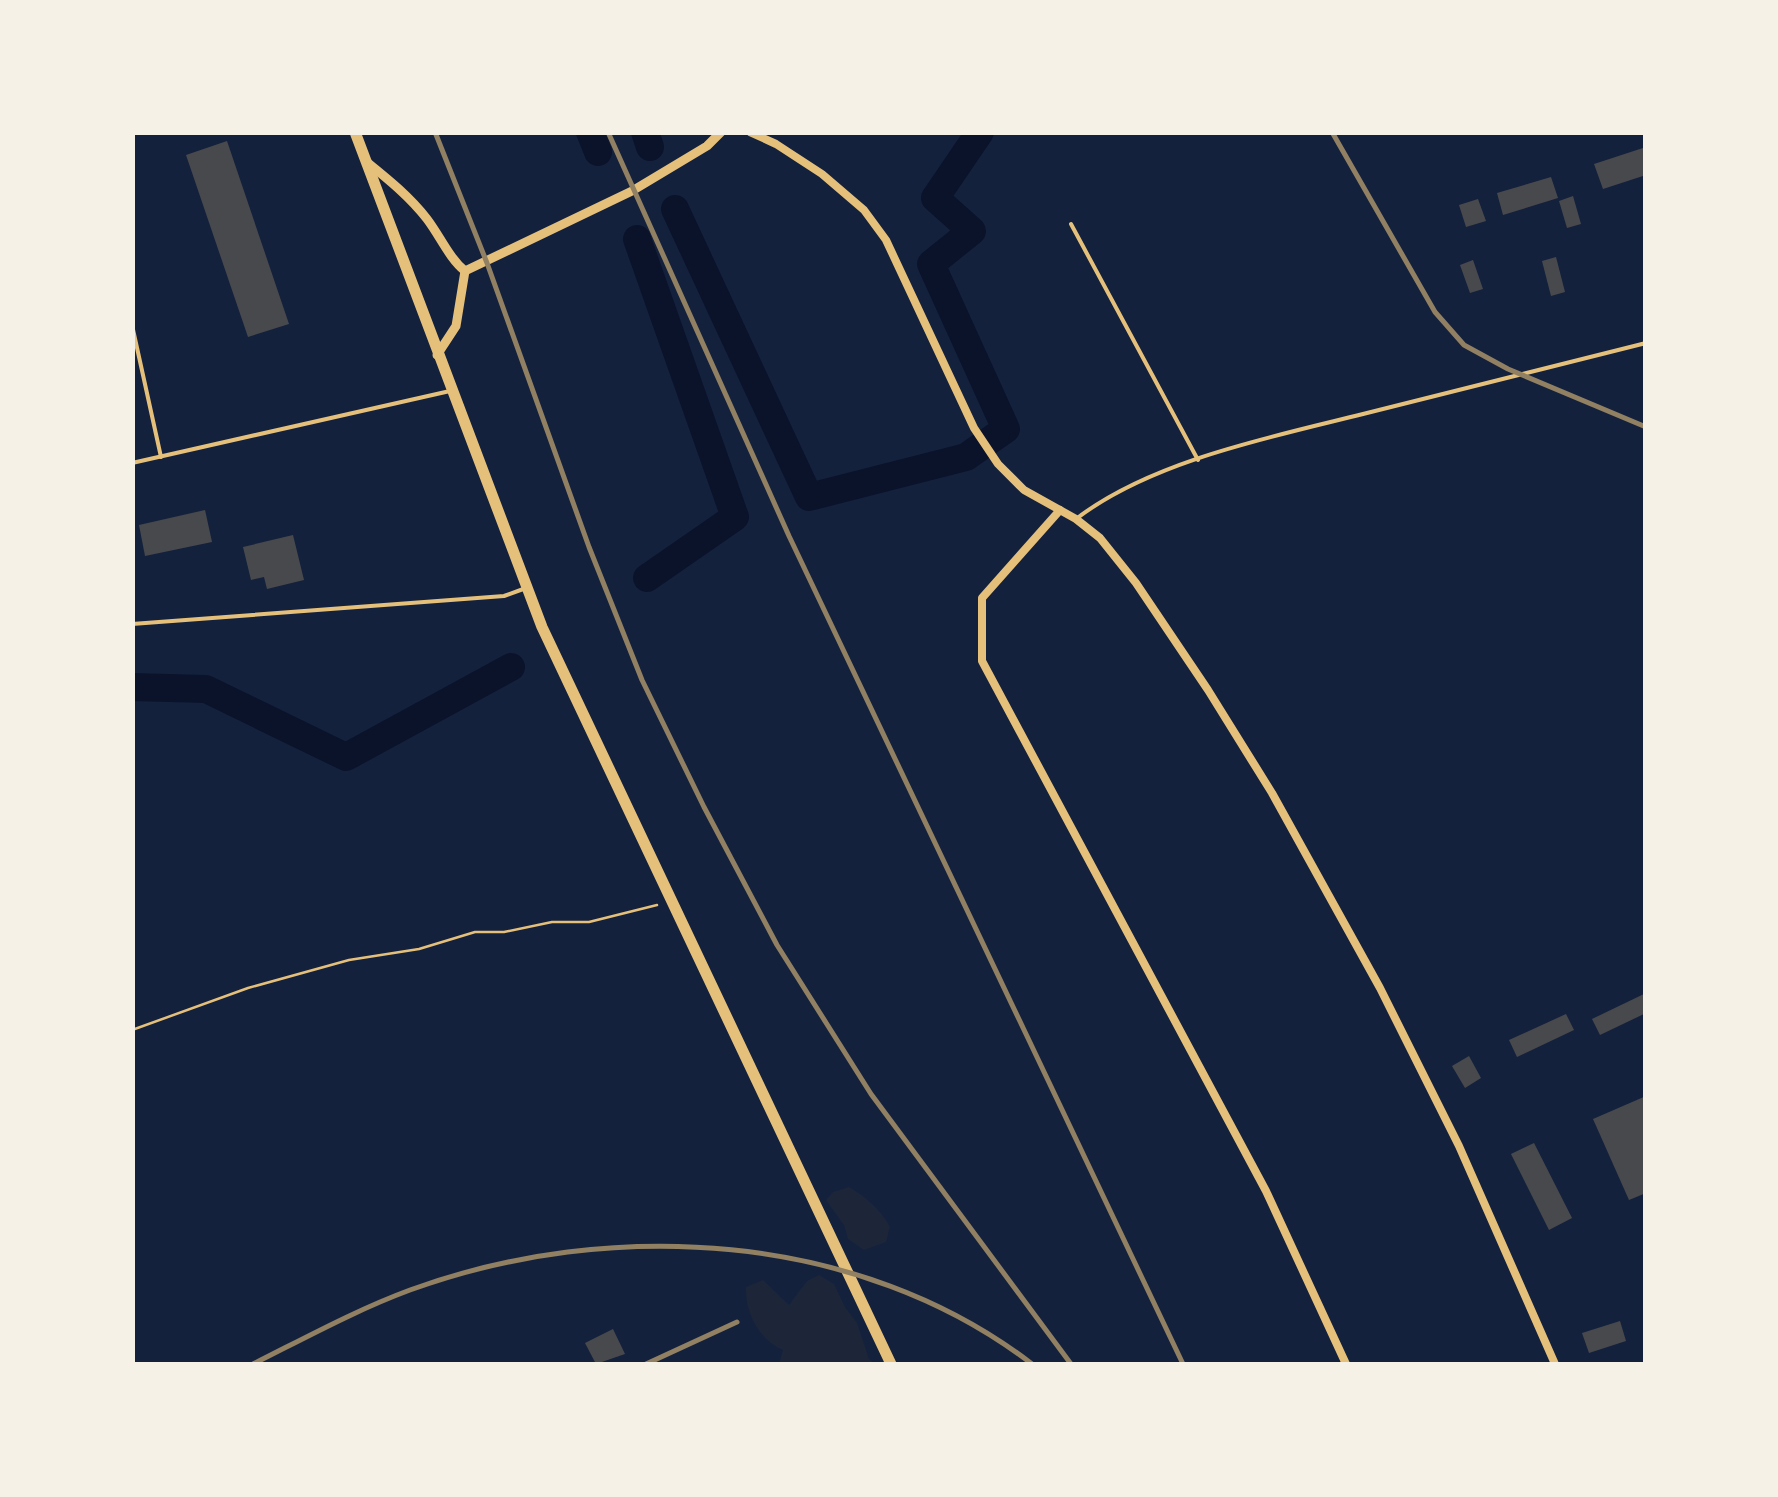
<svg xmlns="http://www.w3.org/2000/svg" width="1778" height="1497" font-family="'Exo 2',sans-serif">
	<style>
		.green { fill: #1d2539 }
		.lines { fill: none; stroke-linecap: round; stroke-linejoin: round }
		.river { stroke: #0b132b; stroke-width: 28 }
		.building { fill: #48494c }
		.path { stroke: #e5c07b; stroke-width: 2.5 }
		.service { stroke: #e5c07b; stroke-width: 4 }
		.minor { stroke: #e5c07b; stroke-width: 8 }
		.tertiary { stroke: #e5c07b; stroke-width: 9 }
		.primary { stroke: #e5c07b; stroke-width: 11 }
		.rail { stroke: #918062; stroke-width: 5 }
	</style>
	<rect width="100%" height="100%" fill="#14213d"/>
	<!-- green -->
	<g class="green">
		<path d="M849 1187C866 1197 881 1210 890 1227L886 1242 864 1250 848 1239 844 1225 826 1200 833 1192Z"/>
		<path d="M819 1275 834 1284 845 1307 857 1323 869 1359 876 1364H779L783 1350C759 1340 745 1313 746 1287L763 1280 789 1305 807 1281Z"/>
	</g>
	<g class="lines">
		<!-- river -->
		<g class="river">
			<polyline points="590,132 598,152"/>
			<polyline points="645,132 650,147"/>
			<polyline points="675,209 809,497 966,457 1006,429 931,264 972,231 935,198 980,132"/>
			<polyline points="637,239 735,517 647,578"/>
			<polyline points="132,687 206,689 346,757 511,667"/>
		</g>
	</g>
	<!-- building -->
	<g class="building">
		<polygon points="227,141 289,324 248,337 186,155"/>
		<polygon points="1646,147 1646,175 1603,189 1594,164"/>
		<polygon points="1551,177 1558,198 1503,215 1497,193"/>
		<polygon points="1573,196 1581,224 1567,228 1559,201"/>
		<polygon points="1478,199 1486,221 1466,227 1459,205"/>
		<polygon points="1556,257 1565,292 1551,296 1542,261"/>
		<polygon points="1473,260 1483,289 1470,293 1460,265"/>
		<polygon points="205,510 212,542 145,556 139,525"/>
		<polygon points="293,535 304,580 267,589 264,577 251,580 243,547"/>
		<polygon points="1646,993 1646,1013 1600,1035 1592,1019"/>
		<polygon points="1566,1014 1574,1030 1517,1057 1509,1040"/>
		<polygon points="1469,1056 1481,1078 1465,1088 1452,1066"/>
		<polygon points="1646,1096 1646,1193 1629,1200 1593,1119"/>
		<polygon points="1534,1143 1572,1218 1549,1230 1511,1154"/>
		<polygon points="1620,1321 1626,1341 1589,1353 1582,1333"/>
		<polygon points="613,1329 625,1354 596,1364 585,1343"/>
	</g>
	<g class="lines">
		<!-- path -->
		<polyline class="path" points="132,1030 248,988 349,960 419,949 475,932 504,932 552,922 589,922 657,905"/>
		<!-- service -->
		<g class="service">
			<polyline points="1071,224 1198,460"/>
			<polyline points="132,325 161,457"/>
			<polyline points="132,463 450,391"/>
			<path d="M1076 519C1151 461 1271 437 1363 414 1457 391 1551 367 1646 343"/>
			<polyline points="132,624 504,596 526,588"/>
		</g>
		<!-- minor -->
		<g class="minor">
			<polyline points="750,132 776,144 822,174 864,210 886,240 974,428 998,464 1024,490 1076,519 1100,538 1136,583 1208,690 1272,793 1380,988 1459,1146 1555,1364"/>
			<polyline points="1060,510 982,598 982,661 1266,1191 1346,1364"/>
		</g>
		<!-- tertiary -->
		<g class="tertiary">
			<path d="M368 163C389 180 410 197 427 219 440 236 449 258 465 271"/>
			<polyline points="465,271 632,191 707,146 721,132"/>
			<polyline points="437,355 456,326 465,271"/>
		</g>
		<!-- primary -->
		<polyline class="primary" points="355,132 542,627 891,1364"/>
		<!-- rail -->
		<g class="rail">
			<polyline points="435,132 487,263 589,547 642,680 704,807 777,945 871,1094 1071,1364"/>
			<polyline points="608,132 789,536 1183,1364"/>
			<polyline points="1332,132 1435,312 1464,345 1508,369 1646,427"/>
			<path d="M253 1364C305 1338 356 1310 410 1290 611 1217 859 1231 1032 1364"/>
			<polyline points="646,1364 737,1322"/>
		</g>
	</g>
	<!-- border -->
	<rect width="1778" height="1497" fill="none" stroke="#f6f1e7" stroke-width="270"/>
</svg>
